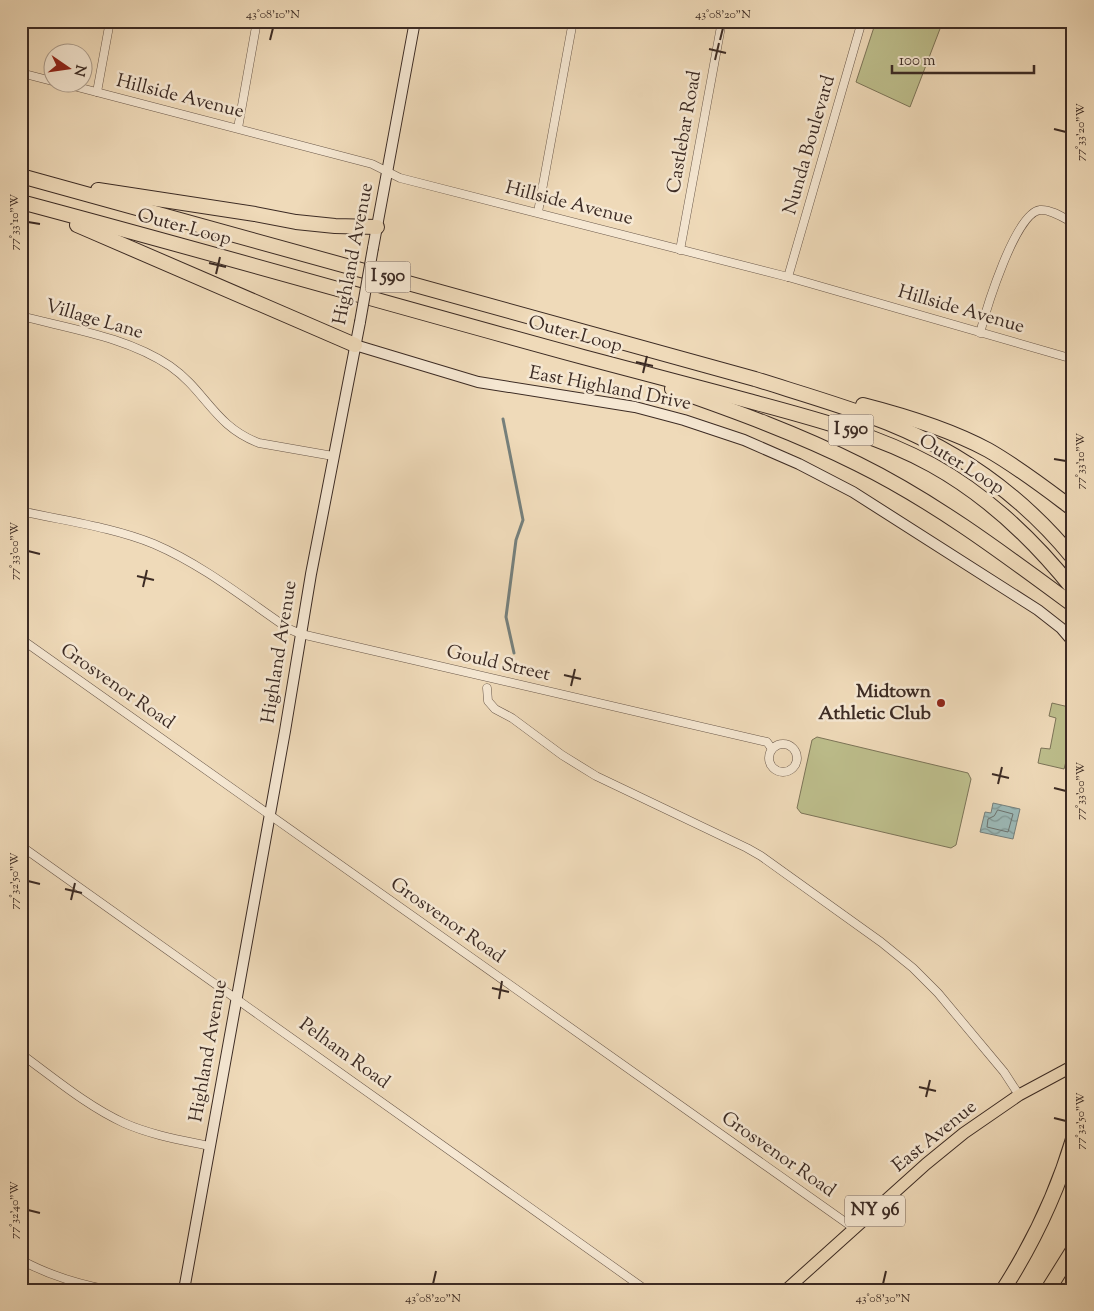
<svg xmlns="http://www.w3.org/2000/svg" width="1094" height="1311" font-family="'Sorts Mill Goudy',serif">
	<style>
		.green { fill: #bdbe8c; stroke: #7c7458 }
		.water { fill: url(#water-waves); stroke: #76807c }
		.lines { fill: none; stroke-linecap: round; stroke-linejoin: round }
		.shore { stroke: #6c726e; stroke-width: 1 }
		.stream { stroke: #76807c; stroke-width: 3 }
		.street-casing { stroke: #695749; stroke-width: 9 }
		.secondary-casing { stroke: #3c2b24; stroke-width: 12 }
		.primary-casing { stroke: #3c2b24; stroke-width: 13 }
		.highway-casing { stroke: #3c2b24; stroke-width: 16 }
		.street { stroke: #f5e7d2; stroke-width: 8 }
		.secondary { stroke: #f5e7d2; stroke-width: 10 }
		.primary { stroke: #efdab9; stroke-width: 11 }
		.highway { stroke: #efdab9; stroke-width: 14 }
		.secondary-bridge-casing { stroke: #3c2b24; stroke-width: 12; stroke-linecap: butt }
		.secondary-bridge { stroke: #f5e7d2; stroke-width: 10 }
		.ticks { fill: none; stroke: #3c2b24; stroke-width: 2 }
		.poi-dot { fill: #8f2418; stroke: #f5e7d2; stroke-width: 2 }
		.labels { text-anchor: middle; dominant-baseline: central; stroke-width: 5; stroke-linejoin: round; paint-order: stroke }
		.shield { fill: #f5e7d2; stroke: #746358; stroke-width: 1 }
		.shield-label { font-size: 18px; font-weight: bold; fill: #3c2b24 }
		.street-label { font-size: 19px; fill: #3c2b24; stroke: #f5e7d2 }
		.poi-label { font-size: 19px; font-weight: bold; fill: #3c2b24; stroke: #f5e7d2; text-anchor: end }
		.neatline { fill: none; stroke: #3c2b24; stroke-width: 2 }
		.ticks-label { font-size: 12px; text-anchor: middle; fill: #3c2b24 }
	</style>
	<defs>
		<pattern id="water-waves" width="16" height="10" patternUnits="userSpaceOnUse" patternTransform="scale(1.25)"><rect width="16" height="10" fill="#9cb9b7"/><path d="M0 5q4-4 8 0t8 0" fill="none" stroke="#809795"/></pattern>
	</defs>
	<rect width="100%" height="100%" fill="#efdab9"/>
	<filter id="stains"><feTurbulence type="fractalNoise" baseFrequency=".004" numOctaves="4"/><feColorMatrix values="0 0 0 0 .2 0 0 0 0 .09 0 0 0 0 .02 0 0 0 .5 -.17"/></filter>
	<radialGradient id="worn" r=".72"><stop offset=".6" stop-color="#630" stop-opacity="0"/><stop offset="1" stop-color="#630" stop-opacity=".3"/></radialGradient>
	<!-- green -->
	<g class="green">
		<polygon points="876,21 943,21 910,107 856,82"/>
		<polygon points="1052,703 1073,708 1073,755 1068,754 1064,769 1038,763 1041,748 1050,749 1056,718 1049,716"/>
		<polygon points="817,737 968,773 971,779 956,845 951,848 801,813 797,808 812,740"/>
	</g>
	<!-- water -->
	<polygon class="water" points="993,803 1020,809 1013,839 980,832 985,812 991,813"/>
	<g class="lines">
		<!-- shore -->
		<polygon class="shore" points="998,810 1013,814 1008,832 987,827 988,819 994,816"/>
		<!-- stream -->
		<polyline class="stream" points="503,419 523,520 516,540 506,617 514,653"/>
		<!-- street casing -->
		<g class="street-casing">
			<g id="street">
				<polyline points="21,73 52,81"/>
				<polyline points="58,82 372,164 400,178 788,277 1073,359"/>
				<polyline points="97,92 110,21"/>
				<polyline points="238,128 257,21"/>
				<polyline points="538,212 573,21"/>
				<polyline points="680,250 722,21"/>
				<polyline points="788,277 862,21"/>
				<path d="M21 316C71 329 127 337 170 366 206 391 214 426 259 443L333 456"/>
				<path d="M980 333C986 310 1015 213 1040 210 1051 209 1064 218 1073 223"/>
				<path d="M21 511C65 521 112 527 154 544 203 565 245 599 289 629L301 634 767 742 772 749"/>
				<polyline points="21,639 855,1229"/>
				<polyline points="487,688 488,701 495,709 512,718 562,755 596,776 747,848 761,856 881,942 913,968 938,993 1004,1072 1019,1095"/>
				<circle cx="783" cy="758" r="14"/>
				<polyline points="21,846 646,1290"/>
				<path d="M21 1054C54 1078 87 1106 124 1123 151 1135 181 1140 210 1146"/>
				<path d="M21 1260C48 1275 78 1284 109 1290"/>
			</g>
		</g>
		<!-- secondary casing -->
		<g class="secondary-casing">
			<g id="secondary">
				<polyline points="373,248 415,21"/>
				<polyline points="355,345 478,382 635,407 684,420 744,440 799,464 853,492 1038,610 1061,628 1073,642"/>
				<polyline points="184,1290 285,731 311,574 360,322"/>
			</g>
		</g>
		<!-- primary casing -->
		<g class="primary-casing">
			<polyline id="primary" points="786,1290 926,1164 964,1133 1019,1095 1073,1066"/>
		</g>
		<!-- highway casing -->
		<g class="highway-casing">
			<g id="highway">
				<path d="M21 176 755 379C799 393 845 406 888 423 960 452 1024 498 1073 558"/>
				<polyline points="98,190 255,214 296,222 335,226 377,227"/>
				<path d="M21 202C209 252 396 306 583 357 639 372 694 386 749 401 812 418 875 434 932 465 988 496 1033 539 1073 589"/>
				<polyline points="77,225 355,345"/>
				<path d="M672 389C735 411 798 434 858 464 935 502 1004 554 1073 605"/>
				<path d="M863 405C906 416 949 429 988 450 1018 467 1045 488 1073 509"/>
				<path d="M1003 1290C1033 1243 1057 1193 1073 1139"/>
				<polyline points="1048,1290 1073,1250"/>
			</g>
		</g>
		<!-- street -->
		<use href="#street" class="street"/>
		<!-- secondary -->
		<use href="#secondary" class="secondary"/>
		<!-- primary -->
		<use href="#primary" class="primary"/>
		<!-- highway -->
		<use href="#highway" class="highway"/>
		<!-- secondary-bridge casing -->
		<g class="secondary-bridge-casing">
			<polyline id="secondary-bridge" points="360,322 373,248"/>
		</g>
		<!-- secondary-bridge -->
		<use href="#secondary-bridge" class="secondary-bridge"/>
	</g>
	<!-- ticks -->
	<path class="ticks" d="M270 40 273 28M720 40 723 28M709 49 726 53M715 60 719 43M1054 129 1066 132M28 222 40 224M209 263 226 267M216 274 220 257M636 362 653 366M643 373 647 356M1054 459 1066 461M28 551 40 554M137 576 154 580M143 587 147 570M564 675 581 679M571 686 575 669M992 774 1009 778M998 784 1002 767M1054 788 1066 791M28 881 40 884M65 889 82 893M71 900 75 883M492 988 509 992M499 999 502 981M919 1087 936 1091M926 1097 930 1080M1054 1118 1066 1121M28 1210 40 1213M433 1284 436 1271M883 1284 886 1271"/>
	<!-- markers -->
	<circle class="poi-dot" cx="941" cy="703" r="5"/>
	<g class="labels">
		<!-- shield labels -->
		<g class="shield">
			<rect x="365.5" y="261.5" width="45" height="31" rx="4"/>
			<rect x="828.5" y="414.5" width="45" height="31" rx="4"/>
			<rect x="845" y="1195.5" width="60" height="31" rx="4"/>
		</g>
		<g class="shield-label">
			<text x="388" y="277">I 590</text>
			<text x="851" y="430">I 590</text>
			<text x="875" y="1211">NY 96</text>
		</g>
		<!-- street labels -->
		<g class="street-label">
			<text transform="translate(180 97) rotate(14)">Hillside Avenue</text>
			<text transform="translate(685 132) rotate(-80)">Castlebar Road</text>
			<text transform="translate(810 145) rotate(-74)">Nunda Boulevard</text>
			<text transform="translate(569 204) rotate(14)">Hillside Avenue</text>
			<text transform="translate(184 228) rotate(15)">Outer Loop</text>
			<text transform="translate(354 254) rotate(-79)">Highland Avenue</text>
			<text transform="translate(961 310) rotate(16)">Hillside Avenue</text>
			<text transform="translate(94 320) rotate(16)">Village Lane</text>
			<text transform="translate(575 335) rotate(15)">Outer Loop</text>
			<text transform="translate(610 389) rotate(11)">East Highland Drive</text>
			<text transform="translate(961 465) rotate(32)">Outer Loop</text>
			<text transform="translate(280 652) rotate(-81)">Highland Avenue</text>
			<text transform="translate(498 664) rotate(13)">Gould Street</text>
			<text transform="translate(117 687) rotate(35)">Grosvenor Road</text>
			<text transform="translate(447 921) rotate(35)">Grosvenor Road</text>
			<text transform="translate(209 1051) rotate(-80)">Highland Avenue</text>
			<text transform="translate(344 1054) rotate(36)">Pelham Road</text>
			<text transform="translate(935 1137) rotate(-39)">East Avenue</text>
			<text transform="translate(778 1155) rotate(35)">Grosvenor Road</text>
		</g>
		<!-- poi labels -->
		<g class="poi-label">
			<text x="931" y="692">Midtown<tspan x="931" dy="22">Athletic Club</tspan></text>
		</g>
	</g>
	<!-- margin -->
	<rect width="1094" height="1311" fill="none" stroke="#efdab9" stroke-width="55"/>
	<!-- north arrow -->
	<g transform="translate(68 68) rotate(103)"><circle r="24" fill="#f5e7d2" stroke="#ab9c8c"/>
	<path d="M0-4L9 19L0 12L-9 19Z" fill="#8f2418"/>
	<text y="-8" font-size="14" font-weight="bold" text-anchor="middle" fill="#3c2b24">N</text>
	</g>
	<!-- scale -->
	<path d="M892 65v8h142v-8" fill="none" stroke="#3c2b24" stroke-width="2.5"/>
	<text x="899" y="65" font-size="15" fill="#3c2b24" stroke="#f5e7d2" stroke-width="4" paint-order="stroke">100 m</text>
	<rect x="28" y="28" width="1038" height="1256" class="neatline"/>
	<g class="ticks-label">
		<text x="273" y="18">43°08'10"N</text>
		<text x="723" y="18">43°08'20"N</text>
		<text transform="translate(1080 132) rotate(-90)" y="4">77°33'20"W</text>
		<text transform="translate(14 222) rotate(-90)" y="4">77°33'10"W</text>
		<text transform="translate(1080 461) rotate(-90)" y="4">77°33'10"W</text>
		<text transform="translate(14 551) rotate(-90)" y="4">77°33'00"W</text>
		<text transform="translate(1080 791) rotate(-90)" y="4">77°33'00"W</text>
		<text transform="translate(14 881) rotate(-90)" y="4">77°32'50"W</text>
		<text transform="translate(1080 1121) rotate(-90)" y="4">77°32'50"W</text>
		<text transform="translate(14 1210) rotate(-90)" y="4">77°32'40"W</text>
		<text x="433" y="1302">43°08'20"N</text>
		<text x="883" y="1302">43°08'30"N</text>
	</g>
	<rect width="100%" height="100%" filter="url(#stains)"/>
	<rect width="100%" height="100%" fill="url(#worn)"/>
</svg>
